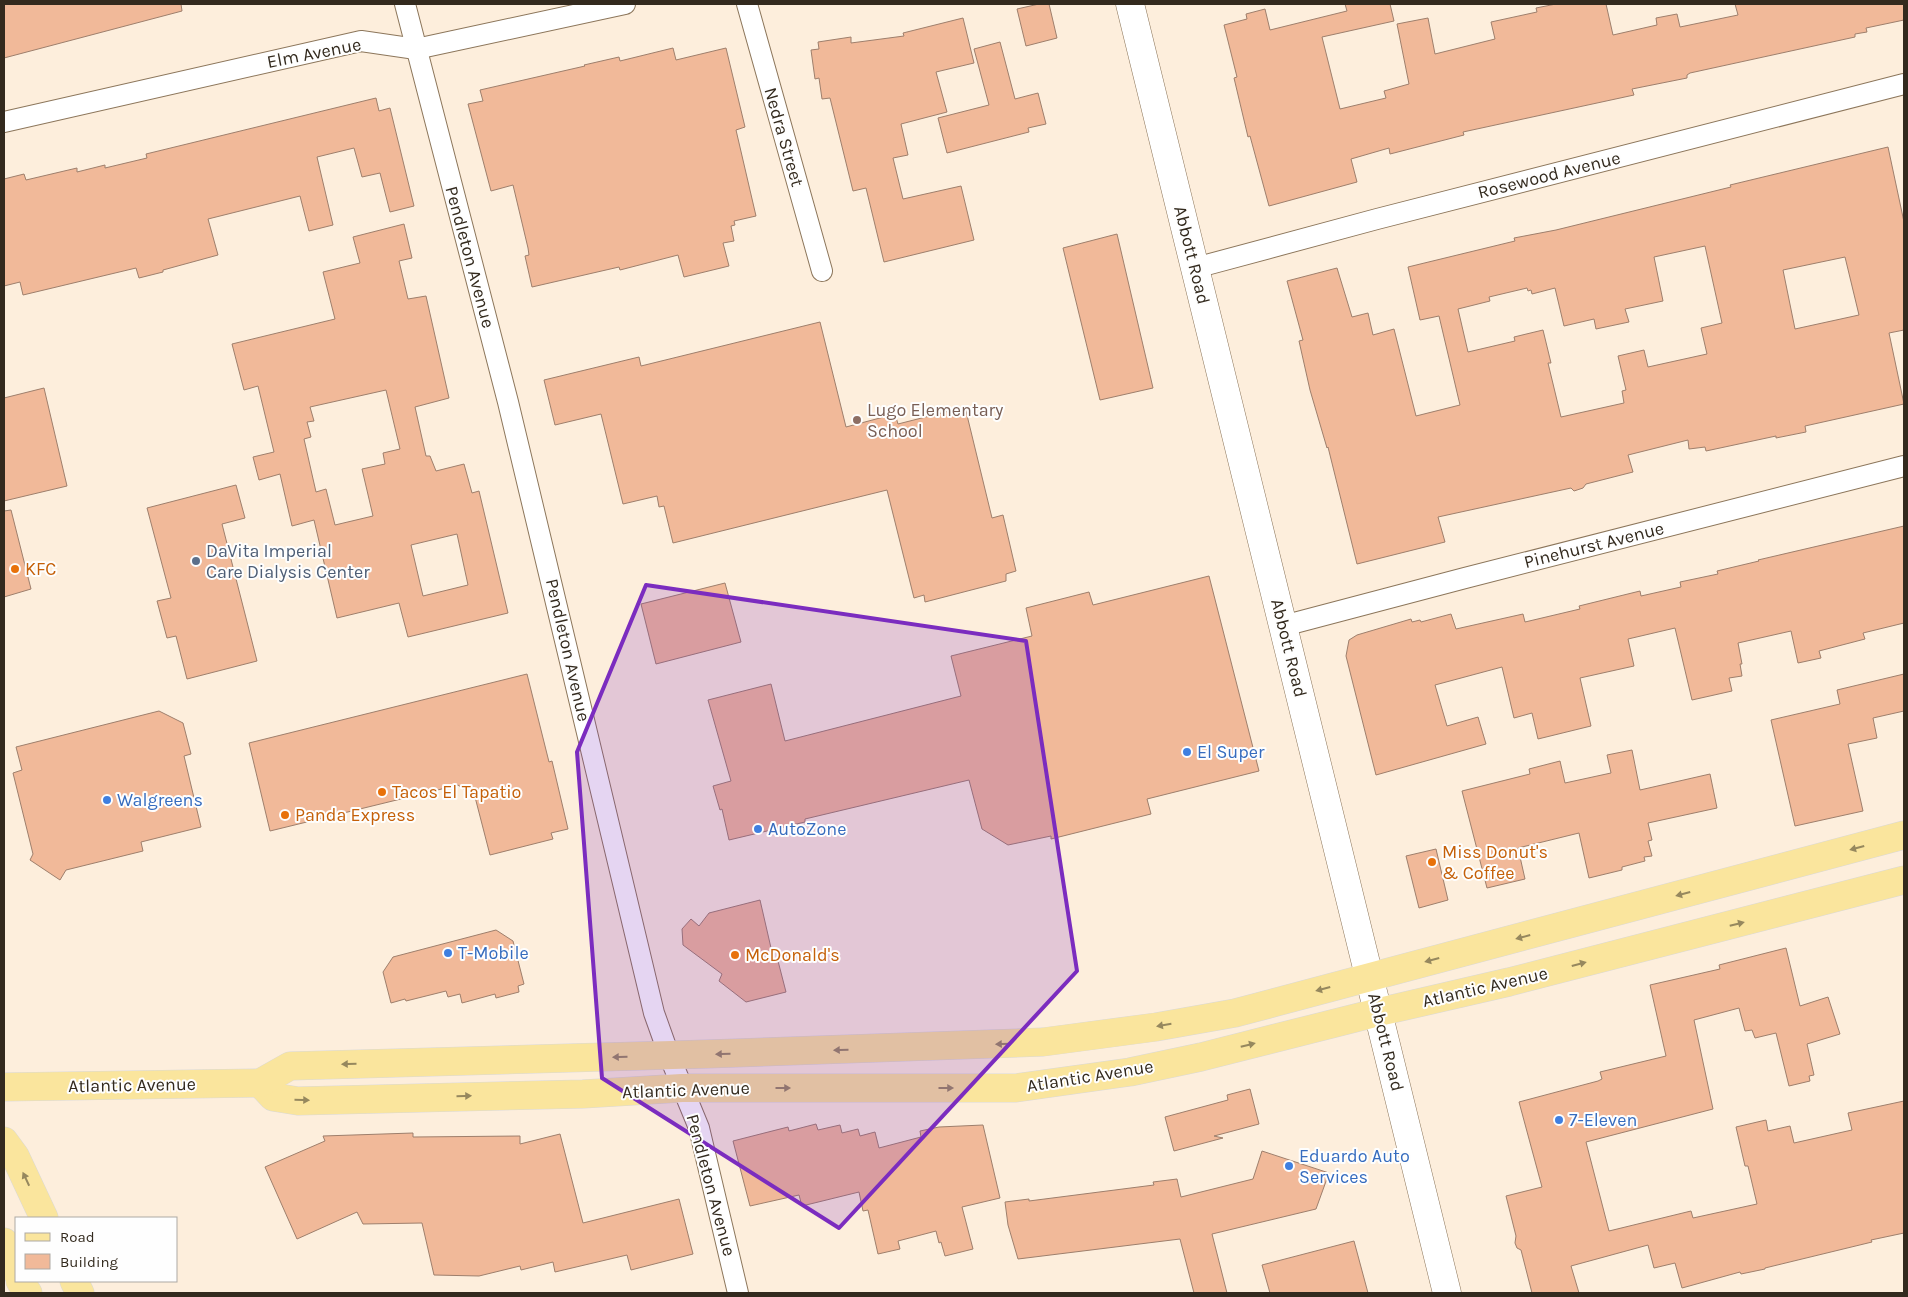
<svg xmlns="http://www.w3.org/2000/svg" width="1908" height="1297" font-family="Karla,sans-serif">
	<style>
		.building { fill: #f1b999; stroke: #9e7f6c; fill-rule: evenodd }
		.lines { fill: none; stroke-linecap: round; stroke-linejoin: round }
		.street-casing { stroke: #8c765b; stroke-width: 22 }
		.secondary-casing { stroke: #8c765b; stroke-width: 29 }
		.primary-casing { stroke: #dad9d6; stroke-width: 29 }
		.street { stroke: #fff; stroke-width: 20 }
		.secondary { stroke: #fff; stroke-width: 28 }
		.primary { stroke: #fae59d; stroke-width: 28 }
		.oneway { fill: #96885e }
		.marked { fill: #7b2cbf; fill-opacity: 0.2; stroke: #7b2cbf; stroke-width: 4; stroke-linejoin: round }
		.education-dot { fill: #8d6e63; stroke: #fefefe; stroke-width: 2 }
		.service-dot { fill: #5c6f8a; stroke: #fefefe; stroke-width: 2 }
		.food-dot { fill: #e8710a; stroke: #fefefe; stroke-width: 2 }
		.shop-dot { fill: #3f7fe0; stroke: #fefefe; stroke-width: 2 }
		.labels { text-anchor: middle; dominant-baseline: central; stroke-width: 4; stroke-linejoin: round; paint-order: stroke }
		.street-label { font-size: 18px; fill: #332a1e; stroke: #fefefe }
		.education-label { font-size: 18px; fill: #785e54; stroke: #fefefe; text-anchor: start }
		.service-label { font-size: 18px; fill: #4e5e75; stroke: #fefefe; text-anchor: start }
		.food-label { font-size: 18px; fill: #c56008; stroke: #fefefe; text-anchor: start }
		.shop-label { font-size: 18px; fill: #366cbe; stroke: #fefefe; text-anchor: start }
	</style>
	<rect width="100%" height="100%" fill="#fdeedc"/>
	<!-- building -->
	<g class="building">
		<polygon points="4,4 181,4 182,11 4,58"/>
		<polygon points="1039,4 1049,4 1057,38 1026,46 1017,9"/>
		<polygon points="1345,4 1390,4 1394,21 1322,37 1340,109 1386,98 1384,91 1409,84 1397,24 1428,18 1435,54 1495,39 1491,22 1537,12 1536,8 1556,4 1606,4 1613,35 1657,25 1656,18 1677,14 1680,27 1738,15 1735,4 1904,4 1904,20 1866,28 1867,32 1855,34 1855,37 1690,73 1687,75 1687,78 1632,89 1634,95 1463,132 1464,135 1390,154 1389,148 1351,159 1357,182 1269,206 1250,136 1248,137 1234,78 1237,77 1224,25 1247,19 1246,14 1265,9 1270,30 1347,11"/>
		<polygon points="963,18 974,63 936,72 947,112 901,124 908,155 893,158 903,199 961,186 974,240 884,262 866,188 853,191 830,98 822,99 819,78 815,79 811,50 819,49 818,42 851,37 851,43 904,36 903,33"/>
		<polygon points="1000,42 1015,99 1038,93 1046,124 1028,128 1029,132 947,153 938,118 989,105 974,49"/>
		<polygon points="673,48 676,60 726,48 745,127 736,130 756,216 734,221 735,225 731,226 734,241 723,243 729,266 684,277 678,255 620,270 619,267 532,287 525,256 529,255 528,248 513,185 491,191 468,104 483,101 480,90 585,66 584,65 619,57 620,61"/>
		<polygon points="376,98 379,111 390,108 414,206 390,212 380,173 362,177 354,148 317,157 333,225 309,231 300,196 208,219 218,255 163,270 163,272 139,278 136,268 23,295 20,282 4,286 4,179 24,174 26,180 77,168 77,172 105,165 105,168 147,158 146,154"/>
		<path d="M1888 147 1904 222V330L1889 333 1904 404 1805 426 1806 432 1776 438V436L1706 451 1705 447 1689 449 1688 440 1628 455 1633 472 1586 484 1583 488 1574 491 1571 488 1438 517 1445 542 1357 564 1328 447 1327 448 1310 390 1299 341 1303 340 1287 281 1337 268 1352 317 1368 313 1373 335 1394 329 1416 416 1460 405 1439 316 1420 320 1408 267 1515 241 1514 238 1556 230 1731 187 1730 185ZM1705 246 1722 323 1701 328 1707 354 1648 367 1644 350 1618 356 1626 390 1622 391 1624 403 1561 417 1548 363H1551L1543 330 1514 337 1515 341 1468 352 1458 309 1490 301 1489 297 1527 288 1528 291 1531 290 1532 294 1555 288 1564 326 1594 319 1596 329 1629 322 1625 309 1663 301 1654 257ZM1845 257 1859 315 1795 329 1783 270Z"/>
		<path d="M404 224 412 258 399 261 408 299 426 296 449 398 415 407 426 456H430L436 471 464 464 472 493 479 491 508 613 408 637 399 603 337 618 314 520 292 526 280 474 259 480 253 457 274 452 258 386 244 390 232 344 335 319 323 272 360 263 353 237ZM386 390 400 449 383 453 385 464 362 469 373 516 335 525 326 489 316 492 304 439 311 437 307 422 314 421 310 407ZM457 534 468 585 423 596 411 545Z"/>
		<polygon points="1117,234 1153,388 1100,400 1063,248"/>
		<polygon points="820,322 846,427 895,414 898,424 965,407 992,518 1003,515 1016,571 1006,574 1006,581 925,602 924,595 914,598 887,490 673,543 664,506 659,507 657,496 623,504 601,414 555,425 544,380 639,357 641,366"/>
		<polygon points="44,388 67,486 4,501 4,398"/>
		<polygon points="236,485 245,518 222,524 257,661 187,679 176,636 167,638 157,601 171,598 147,508"/>
		<polygon points="11,510 31,589 4,597 4,511"/>
		<polygon points="1904,526 1904,623 1863,633 1865,639 1819,651 1821,658 1798,663 1791,631 1738,643 1742,664 1740,664 1742,676 1729,678 1732,691 1692,700 1675,628 1628,639 1634,666 1580,678 1591,726 1538,739 1532,713 1514,718 1502,667 1435,685 1447,726 1478,717 1486,744 1376,775 1346,656 1349,640 1357,635 1411,619 1412,622 1420,620 1421,622 1451,614 1456,629 1523,614 1525,622 1580,609 1579,606 1640,591 1641,596 1681,587 1680,582 1718,574 1717,571 1759,561 1758,560"/>
		<polygon points="1209,576 1259,771 1147,799 1151,814 1051,839 1051,836 1008,845 982,829 969,780 805,819 805,822 729,840 722,809 720,810 713,786 731,781 708,700 771,684 785,741 961,696 951,656 1032,636 1026,608 1089,592 1093,605"/>
		<polygon points="725,583 741,642 656,664 641,604"/>
		<polygon points="527,674 549,762 552,761 568,829 551,833 553,839 490,855 475,797 458,785 270,831 249,743"/>
		<polygon points="1904,674 1904,711 1873,718 1877,738 1848,744 1863,811 1795,826 1771,720 1840,704 1837,690"/>
		<polygon points="159,711 183,723 191,754 184,756 201,827 141,842 143,851 66,870 60,880 30,860 33,854 13,773 22,770 16,747"/>
		<polygon points="1632,750 1640,790 1710,774 1717,808 1648,823 1652,840 1648,841 1652,856 1644,857 1645,861 1622,867 1622,870 1589,878 1579,833 1518,848 1525,879 1487,888 1462,791 1530,774 1529,769 1560,761 1565,783 1611,773 1607,755"/>
		<polygon points="1436,849 1448,900 1419,908 1406,856"/>
		<polygon points="760,900 774,961 778,961 786,992 746,1002 719,981 722,974 683,945 682,929 691,919 699,926 709,913"/>
		<polygon points="496,930 513,941 524,984 518,986 519,992 496,998 495,994 462,1003 460,994 448,997 446,991 406,1001 405,999 391,1003 383,972 393,957"/>
		<polygon points="1786,948 1800,1006 1828,997 1840,1034 1807,1044 1814,1075 1809,1076 1810,1081 1789,1086 1776,1033 1755,1038 1752,1030 1745,1031 1739,1008 1694,1020 1713,1109 1586,1142 1609,1231 1691,1211 1693,1218 1757,1204 1748,1166 1745,1166 1736,1127 1766,1120 1768,1131 1790,1126 1794,1143 1852,1130 1848,1113 1904,1101 1904,1233 1871,1240 1872,1242 1765,1268 1765,1269 1741,1274 1740,1272 1682,1288 1675,1263 1654,1268 1648,1245 1571,1266 1579,1293 1532,1293 1521,1250 1517,1248 1515,1243 1516,1236 1506,1196 1542,1187 1519,1102 1598,1081 1602,1079 1600,1072 1666,1056 1650,985 1720,969 1719,965"/>
		<polygon points="1250,1089 1259,1124 1214,1136 1223,1138 1174,1151 1165,1117 1228,1100 1227,1095"/>
		<polygon points="816,1124 818,1130 840,1125 842,1133 858,1129 860,1136 875,1132 879,1148 921,1137 920,1131 939,1127 983,1125 1000,1198 962,1207 973,1249 945,1256 941,1242 939,1243 936,1231 898,1241 900,1249 878,1254 868,1210 863,1211 859,1192 802,1206 799,1195 750,1206 733,1141 788,1127 789,1131"/>
		<polygon points="413,1133 413,1137 520,1136 520,1144 560,1134 583,1223 679,1199 693,1254 631,1270 627,1255 555,1272 553,1262 521,1270 520,1266 479,1276 434,1275 422,1223 363,1224 357,1212 297,1239 265,1167 325,1141 323,1136"/>
		<polygon points="1262,1151 1329,1173 1316,1209 1212,1234 1227,1293 1194,1293 1180,1239 1018,1259 1008,1225 1005,1202 1029,1199 1029,1201 1154,1185 1153,1182 1177,1179 1181,1197 1253,1179"/>
		<polygon points="1354,1241 1368,1293 1270,1293 1262,1265"/>
	</g>
	<g class="lines">
		<!-- street casing -->
		<g class="street-casing">
			<g id="street">
				<polyline points="405,4 508,402 654,1013 669,1055 699,1128 738,1293"/>
				<polyline points="747,4 822,271"/>
				<polyline points="4,122 361,41 416,49 625,4"/>
				<polyline points="1195,268 1377,219 1904,84"/>
				<polyline points="1283,626 1465,578 1904,466"/>
			</g>
		</g>
		<!-- secondary casing -->
		<g class="secondary-casing">
			<polyline id="secondary" points="1130,4 1447,1293"/>
		</g>
		<!-- primary casing -->
		<g class="primary-casing">
			<g id="primary">
				<polyline points="260,1083 273,1097 298,1101 583,1094 682,1088 1016,1088 1130,1072 1201,1057 1379,1012 1509,982 1904,880"/>
				<polyline points="4,1087 260,1083 290,1066 707,1054 1043,1042 1156,1027 1235,1013 1904,835"/>
				<polyline points="4,1141 15,1156 44,1218"/>
				<polyline points="4,1242 16,1271"/>
				<polyline points="20,1281 28,1293"/>
				<polyline points="74,1281 80,1293"/>
			</g>
		</g>
		<!-- street -->
		<use href="#street" class="street"/>
		<!-- secondary -->
		<use href="#secondary" class="secondary"/>
		<!-- primary -->
		<use href="#primary" class="primary"/>
	</g>
	<!-- one-way arrows -->
	<defs><path id="oneway-solid" d="M-6-.8H1V-3.2L6.5 0L1 3.2V.8H-6Z" transform="scale(1.25)"/></defs>
	<g class="oneway">
		<use href="#oneway-solid" transform="translate(1857 848) rotate(165)"/>
		<use href="#oneway-solid" transform="translate(1683 894) rotate(165)"/>
		<use href="#oneway-solid" transform="translate(1737 924) rotate(-14)"/>
		<use href="#oneway-solid" transform="translate(1523 937) rotate(165)"/>
		<use href="#oneway-solid" transform="translate(1432 960) rotate(165)"/>
		<use href="#oneway-solid" transform="translate(1579 964) rotate(-15)"/>
		<use href="#oneway-solid" transform="translate(1323 989) rotate(165)"/>
		<use href="#oneway-solid" transform="translate(1164 1025) rotate(170)"/>
		<use href="#oneway-solid" transform="translate(1003 1044) rotate(178)"/>
		<use href="#oneway-solid" transform="translate(1248 1045) rotate(-14)"/>
		<use href="#oneway-solid" transform="translate(841 1050) rotate(178)"/>
		<use href="#oneway-solid" transform="translate(723 1054) rotate(178)"/>
		<use href="#oneway-solid" transform="translate(620 1057) rotate(178)"/>
		<use href="#oneway-solid" transform="translate(349 1064) rotate(179)"/>
		<use href="#oneway-solid" transform="translate(783 1088)"/>
		<use href="#oneway-solid" transform="translate(946 1088)"/>
		<use href="#oneway-solid" transform="translate(464 1096) rotate(-1)"/>
		<use href="#oneway-solid" transform="translate(302 1100) rotate(1)"/>
		<use href="#oneway-solid" transform="translate(26 1179) rotate(-115)"/>
	</g>
	<!-- marked area -->
	<path class="marked" d="M646 585 1026 641 1077 971 839 1228 602 1078 577 752Z"/>
	<!-- markers -->
	<circle class="education-dot" cx="857" cy="420" r="5"/>
	<circle class="service-dot" cx="196" cy="561" r="5"/>
	<g class="food-dot">
		<circle cx="15" cy="569" r="5"/>
		<circle cx="382" cy="792" r="5"/>
		<circle cx="285" cy="815" r="5"/>
		<circle cx="1432" cy="862" r="5"/>
		<circle cx="735" cy="955" r="5"/>
	</g>
	<g class="shop-dot">
		<circle cx="1187" cy="752" r="5"/>
		<circle cx="107" cy="800" r="5"/>
		<circle cx="758" cy="829" r="5"/>
		<circle cx="448" cy="953" r="5"/>
		<circle cx="1559" cy="1120" r="5"/>
		<circle cx="1289" cy="1166" r="5"/>
	</g>
	<g class="labels">
		<!-- street labels -->
		<g class="street-label">
			<text transform="translate(314 53) rotate(-11)">Elm Avenue</text>
			<text transform="translate(784 137) rotate(74)">Nedra Street</text>
			<text transform="translate(1549 175) rotate(-14)">Rosewood Avenue</text>
			<text transform="translate(1192 255) rotate(76)">Abbott Road</text>
			<text transform="translate(470 257) rotate(75)">Pendleton Avenue</text>
			<text transform="translate(1594 545) rotate(-14)">Pinehurst Avenue</text>
			<text transform="translate(1289 648) rotate(76)">Abbott Road</text>
			<text transform="translate(568 650) rotate(77)">Pendleton Avenue</text>
			<text transform="translate(1485 987) rotate(-13)">Atlantic Avenue</text>
			<text transform="translate(1386 1042) rotate(76)">Abbott Road</text>
			<text transform="translate(1090 1076) rotate(-9)">Atlantic Avenue</text>
			<text transform="translate(132 1085) rotate(-1)">Atlantic Avenue</text>
			<text transform="translate(686 1090) rotate(-2)">Atlantic Avenue</text>
			<text transform="translate(711 1185) rotate(75)">Pendleton Avenue</text>
		</g>
		<!-- education labels -->
		<g class="education-label">
			<text x="867" y="410">Lugo Elementary<tspan x="867" dy="21">School</tspan></text>
		</g>
		<!-- service labels -->
		<g class="service-label">
			<text x="206" y="551">DaVita Imperial<tspan x="206" dy="21">Care Dialysis Center</tspan></text>
		</g>
		<!-- food labels -->
		<g class="food-label">
			<text x="25" y="569">KFC</text>
			<text x="392" y="792">Tacos El Tapatio</text>
			<text x="295" y="815">Panda Express</text>
			<text x="1442" y="852">Miss Donut's<tspan x="1442" dy="21">&amp; Coffee</tspan></text>
			<text x="745" y="955">McDonald's</text>
		</g>
		<!-- shop labels -->
		<g class="shop-label">
			<text x="1197" y="752">El Super</text>
			<text x="117" y="800">Walgreens</text>
			<text x="768" y="829">AutoZone</text>
			<text x="458" y="953">T-Mobile</text>
			<text x="1569" y="1120">7-Eleven</text>
			<text x="1299" y="1156">Eduardo Auto<tspan x="1299" dy="21">Services</tspan></text>
		</g>
	</g>
	<!-- border -->
	<rect width="1908" height="1297" fill="none" stroke="#332a1e" stroke-width="10"/>
	<!-- legend -->
	<rect x="15" y="1217" width="162" height="65" fill="#fefefe" stroke="#ada9a4"/>
	<rect x="25" y="1233" width="25" height="8" fill="#fae59d" stroke="#ada9a4"/>
	<text x="60" y="1242" font-size="15" fill="#332a1e">Road</text>
	<rect x="25" y="1254" width="25" height="15" fill="#f1b999" stroke="#ada9a4"/>
	<text x="60" y="1267" font-size="15" fill="#332a1e">Building</text>
</svg>
